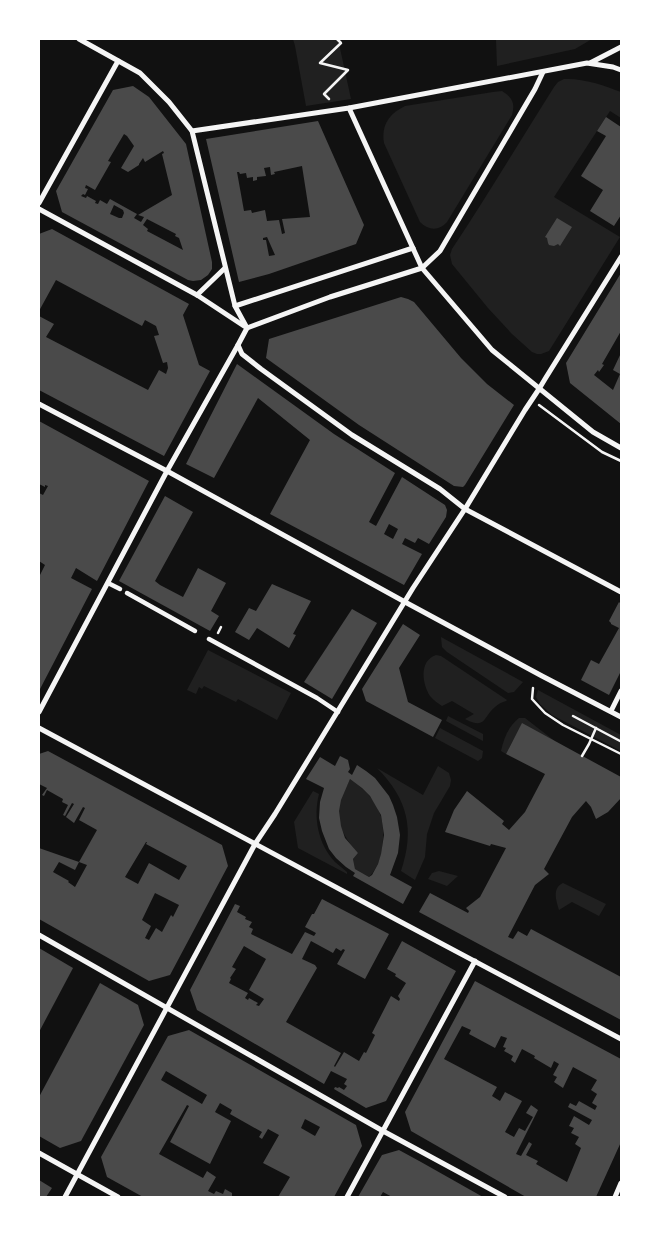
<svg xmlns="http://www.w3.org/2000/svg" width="660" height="1236" font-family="Rubik,sans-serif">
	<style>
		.green { fill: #202020 }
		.building { fill: #4a4a4a; fill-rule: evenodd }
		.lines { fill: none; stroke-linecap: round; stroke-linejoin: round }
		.path { stroke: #f5f5f5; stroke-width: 2.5 }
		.pedestrian { stroke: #f5f5f5; stroke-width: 4.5 }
		.minor { stroke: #f5f5f5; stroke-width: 5 }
	</style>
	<rect width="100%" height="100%" fill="#111"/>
	<!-- green -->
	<g class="green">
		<polygon points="293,39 338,39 351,99 306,106 295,46"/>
		<polygon points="496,39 592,39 575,49 497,66"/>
		<path d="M564 79C583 78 603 85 621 92V118L610 111 554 197 620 237 549 351 541 354H537L532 352 512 334 488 308 452 264 450 255 452 249C487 196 520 141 554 87L558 82Z"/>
		<path d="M502 91C513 98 515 103 512 115L447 222C439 231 429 231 420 222L384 143C381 125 389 114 405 106L493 92Z"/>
		<polygon points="441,637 523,682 514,692 508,693 447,652 442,647"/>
		<polygon points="208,650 291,693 277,720 238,699 236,702 204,686 202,689 199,687 196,694 187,690"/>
		<path d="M436 655 441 656 507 700 506 701C502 702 498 704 495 707 483 717 486 730 465 719L474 714 452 701 442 706C438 703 433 700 430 696 422 683 419 661 436 655Z"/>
		<polygon points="538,690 621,735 621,751 552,715 540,704 536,697"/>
		<polygon points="448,716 483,734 483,741 446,721"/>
		<path d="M519 718H525L556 742 522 724 506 754 501 751C504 738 508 727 519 718Z"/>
		<polygon points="440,728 483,751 482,758 478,761 435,738"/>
		<path d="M438 766 449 773 451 780 450 786 434 813 427 834 425 857 415 880 401 871C415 830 408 799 377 768L423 795Z"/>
		<path d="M350 779C377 798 387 816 382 849 381 859 376 870 369 877L355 869 353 859 358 853C344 838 333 819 341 798 344 792 347 785 350 779Z"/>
		<path d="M313 791 319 794C313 817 318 844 335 862 339 865 343 869 347 872V874L298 848 294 822Z"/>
		<polygon points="439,871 458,876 447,886 428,879 432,873"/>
		<path d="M563 883 606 904 599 916 572 902 559 910C556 900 552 888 563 883Z"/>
	</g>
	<!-- building -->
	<g class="building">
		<path d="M133 86 149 97 186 144 212 262V269L208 275 201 280 193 281 188 280 62 212 56 191 113 90ZM124 134 127 136 134 146 121 168 128 172 139 165V164L143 158 145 162 163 151 164 153 162 154 172 195 138 215 144 217 141 222 134 218 137 214 110 199 107 204 100 200 98 204 95 203 96 201 87 196 86 198 81 196 83 194 85 195 88 189 85 188 86 185 95 190 111 162 108 161ZM114 205 123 210 124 213 122 218H119L110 214ZM147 219 176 234 175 236 179 238 183 250 147 231 148 229 143 225Z"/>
		<polygon points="606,117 621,127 621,215 614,226 590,211 603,190 581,176 606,136 597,131"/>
		<path d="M318 121 364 225 356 244 269 274 239 282 206 139ZM302 166 310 217 282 219 285 233 282 234 279 220 267 221 265 210 252 213 251 210 244 211 237 172H239L240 174 246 173 247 178 253 177V181L257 180V177L266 176 264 168 270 167 271 175 275 174 274 172ZM267 237 275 255 269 256 266 240H263V238Z"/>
		<polygon points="557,218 572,227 560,246 558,244 554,246 549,245 548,243 547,238 545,237"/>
		<polygon points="52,229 189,304 183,315 199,365 210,371 164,456 39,390 39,316 54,324 46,337 148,390 159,370 166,374 168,368 167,362 163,363 154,336 159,335 156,326 145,320 142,326 56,280 39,311 39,234"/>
		<polygon points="621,273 621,331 602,364 604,365 599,372 598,370 594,375 613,390 620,374 613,370 621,353 621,424 570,383 566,363"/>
		<polygon points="401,297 408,299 414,302 461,358 487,384 514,405 465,485 463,487 454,486 359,425 266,358 269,339"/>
		<path d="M237 364 334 434 395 473 369 522 376 526 402 477 445 505 447 510 446 517 429 544 418 538 415 543 405 538 402 544 422 554 404 585 270 514 310 440 258 398 214 478 186 464ZM389 524 398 529 393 539 384 534Z"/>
		<polygon points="39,421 149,481 97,581 76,568 71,578 92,589 39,691 39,577 45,565 39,561 39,493 43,495 48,486 45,485 45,487 39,484"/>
		<polygon points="165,496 193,512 155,581 160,585 183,597 198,568 226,583 211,611 219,616 210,631 119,581"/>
		<polygon points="272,584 311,601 293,634 296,635 289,648 257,628 249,640 235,632 249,608 256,611"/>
		<polygon points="619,602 621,604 621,671 609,695 581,680 591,660 599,664 619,628 611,624 611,623 609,621"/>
		<polygon points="352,609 377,623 332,699 304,682"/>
		<polygon points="403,624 420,635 399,668 408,702 442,720 433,737 366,701 362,689"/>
		<polygon points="522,723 621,777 621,798 608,812 596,819 591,807 586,801 572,817 544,869 549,874 535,885 508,937 513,939 518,931 527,936 531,929 621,977 621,1020 419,912 430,893 468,913 469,911 466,908 480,897 506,848 491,844 490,846 445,832 454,810 467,791 504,821 502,824 509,830 525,812 545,774 506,754"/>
		<path d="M48 751 222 845 228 866 170 975 149 981 39 919V848L79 862 75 870 59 862 53 872 69 881 68 882 75 887 87 865 79 862 97 830 79 820 85 808 83 807 74 823 66 817 74 804 72 803 65 816 63 815 68 805 62 802 63 799 47 790 44 796 42 795 47 788 39 784V754ZM146 842H147L146 844 187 866 179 880 149 863 138 884 125 877ZM155 893 179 905 173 917 171 915 162 932 156 928 149 940 145 938 151 926 142 920Z"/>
		<path d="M340 756 348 760 350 769 348 772 352 775 357 765 366 771 375 778 389 796 393 805 397 817 400 835 398 853 390 875 412 887 403 904 353 876 355 873 346 867 336 858 329 849 322 831 319 818 320 802 324 788 306 779 320 757 335 766ZM350 779 362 788 370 796 381 815 383 828 384 835 381 854 378 864 372 875 369 877 355 869 353 859 358 853 345 838 341 826 339 811 341 800Z"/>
		<path d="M322 899 389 934 365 979 337 964 345 950 343 949 341 951 336 948 333 953 311 941 302 959 315 965 317 968 286 1022 341 1053 334 1066 335 1067 344 1052 359 1061 364 1052 366 1053 375 1035 372 1033 391 996 399 1001 400 999 398 996 406 983 395 976 396 974 387 969 402 941 456 971 386 1101 366 1108 334 1089 335 1087 338 1088 339 1087 344 1090 347 1086 344 1084 347 1079 331 1071 324 1084 197 1010 190 990 235 904 240 906 237 912 246 917 245 919 252 922 249 927 253 929 251 934 292 954 305 932 314 936 316 933 305 927 312 914H314ZM244 946 266 959 249 990 264 999 259 1006 256 1005 258 1003 249 998 248 1000 245 998 248 993 229 983 231 979 230 978 236 969 232 967Z"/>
		<polygon points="39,948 73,968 39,1032"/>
		<path d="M475 981 621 1059V1142L596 1197H526L411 1131 405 1112ZM462 1026 471 1030 469 1034 495 1048 501 1036 507 1038 503 1047 506 1048 504 1051 513 1056 511 1060 515 1063 522 1049 535 1056 534 1058 551 1068 554 1061 559 1064 553 1075 557 1077 554 1082 563 1088 573 1067 597 1080 591 1090 597 1094 592 1103 597 1106 595 1110 579 1101 576 1106 570 1103 568 1107 592 1120 589 1125 574 1116 569 1126 574 1128 571 1133 579 1137 575 1144 581 1148 567 1182 536 1164 538 1161 526 1155 532 1144 529 1142 521 1156 516 1154 538 1110 531 1105 526 1113 533 1117 525 1131 519 1128 514 1137 505 1132 522 1101 505 1092 500 1101 492 1096 497 1087 444 1059Z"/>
		<polygon points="100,983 138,1005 144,1025 81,1141 60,1148 39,1136 39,1097"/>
		<path d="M189 1030 356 1125 362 1146 334 1197H278L290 1177 263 1163 279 1135 268 1129 262 1139 259 1137 262 1132 230 1114 232 1110 220 1103 215 1112 231 1121 210 1164 170 1142 189 1106 187 1105 159 1154 203 1178 207 1171 216 1177 208 1191 214 1194 216 1191 223 1194 225 1189 232 1193V1197H143L107 1177 101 1157 168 1036ZM166 1071 207 1095 202 1104 161 1080ZM305 1119 320 1127 315 1136 301 1128Z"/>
		<polygon points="399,1150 421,1162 483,1197 392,1197 383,1192 380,1197 358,1197 382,1155"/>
		<polygon points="39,1180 52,1188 46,1197 39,1197"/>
	</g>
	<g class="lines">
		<!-- path -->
		<g class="path">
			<polyline points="329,99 324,94 348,70 320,63 341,43 337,39"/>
			<polyline points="539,405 602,452 621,461"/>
			<polyline points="218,633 221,627"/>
			<polyline points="533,688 532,699 545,713 563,725 621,754"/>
			<polyline points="573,716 620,741"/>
			<polyline points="582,756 589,744 596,728"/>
		</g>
		<!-- pedestrian -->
		<g class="pedestrian">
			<polyline points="108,583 120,589"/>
			<polyline points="127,593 195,631"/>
			<polyline points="209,639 317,698 338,712"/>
		</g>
		<!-- minor -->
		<g class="minor">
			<polyline points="79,39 140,73 169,102 192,131 235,306 247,328"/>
			<polyline points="590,63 621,47"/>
			<polyline points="349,108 422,268 492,350 593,432 621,448"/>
			<polyline points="192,131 349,108 587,63 613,67 621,70"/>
			<polyline points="39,203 118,61"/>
			<polyline points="39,209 197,295 244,326"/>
			<polyline points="197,295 225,268"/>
			<polyline points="235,306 413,248"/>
			<polyline points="247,328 330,297 422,268 440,251 535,89 543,72"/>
			<polyline points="238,345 242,354 261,369 352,435 440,489 465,509 621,592"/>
			<polyline points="39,404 167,471 405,602 542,676 621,717"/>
			<polyline points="611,711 621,691"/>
			<polyline points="39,712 167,471 238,345 247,328"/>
			<polyline points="39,728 399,921 621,1039"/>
			<polyline points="39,935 383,1131 505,1197"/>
			<polyline points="39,1153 118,1197"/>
			<polyline points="65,1197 255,844 275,814 413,588 465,509 525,410 539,389 545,379 621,257"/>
			<polyline points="347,1197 475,961"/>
			<polyline points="615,1197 621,1183"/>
		</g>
	</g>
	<!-- border -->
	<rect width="660" height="1236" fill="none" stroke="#ffffff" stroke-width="80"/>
</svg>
